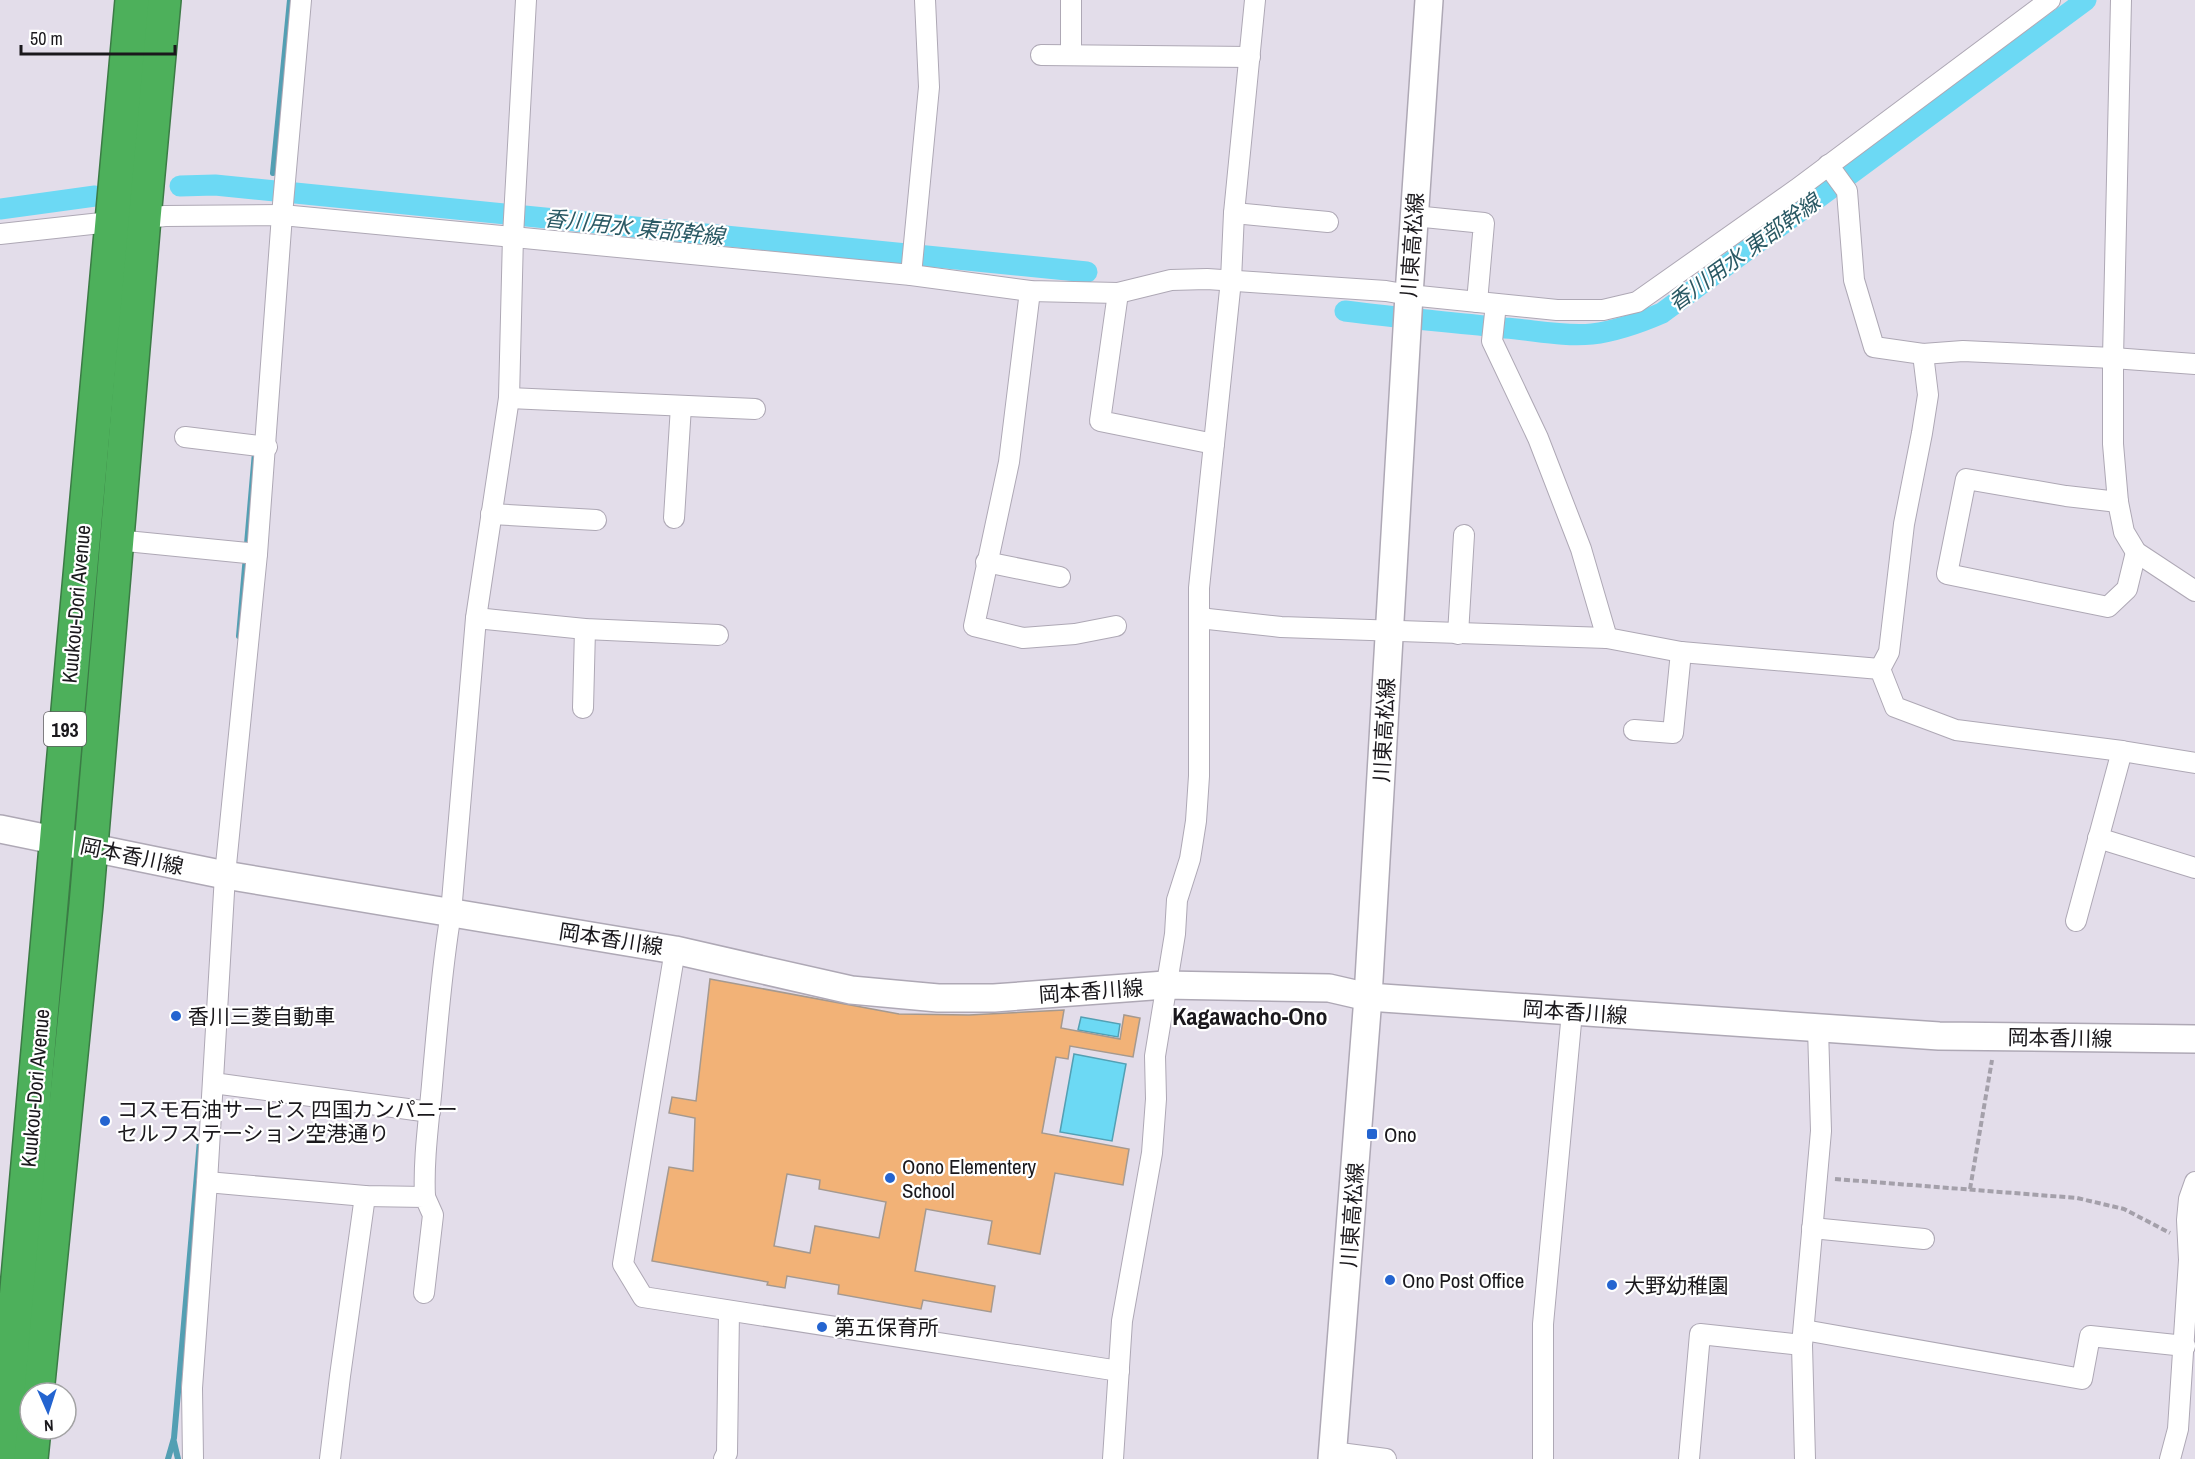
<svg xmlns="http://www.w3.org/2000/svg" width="2195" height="1459" font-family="'Archivo Narrow','Noto Sans JP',sans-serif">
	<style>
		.water { fill: #6cd9f4; stroke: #539fb3; stroke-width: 1.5 }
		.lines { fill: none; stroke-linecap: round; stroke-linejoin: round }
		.stream { stroke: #539fb3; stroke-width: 6 }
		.canal { stroke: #6cd9f4; stroke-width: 21 }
		.building { fill: #f2b277; stroke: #a5998f; stroke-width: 1.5; fill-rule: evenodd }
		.street-casing { stroke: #aea8b5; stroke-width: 22 }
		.secondary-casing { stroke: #aea8b5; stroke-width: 30 }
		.highway-casing { stroke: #3b7b45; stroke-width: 36 }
		.path { stroke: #a4a0aa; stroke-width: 4; stroke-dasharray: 6 3; stroke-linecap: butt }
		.street { stroke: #fff; stroke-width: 20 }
		.secondary { stroke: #fff; stroke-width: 27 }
		.highway { stroke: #4db05b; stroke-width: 33 }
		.poi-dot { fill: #2464d0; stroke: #fff; stroke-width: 2 }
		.labels { text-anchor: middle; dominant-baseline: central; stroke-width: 4.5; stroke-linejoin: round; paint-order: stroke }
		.shield { fill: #fff; stroke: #5f5d60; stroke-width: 1.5 }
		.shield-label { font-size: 20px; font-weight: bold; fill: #1a181c }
		.street-label { font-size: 21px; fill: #1a181c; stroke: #fff }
		.poi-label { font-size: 21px; fill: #1a181c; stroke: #fff; text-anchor: start }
		.water-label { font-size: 22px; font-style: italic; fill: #2a5964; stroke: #fff }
		.quarter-label { font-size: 24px; font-weight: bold; fill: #1a181c; stroke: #fff }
	</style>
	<rect width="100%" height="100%" fill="#e3ddea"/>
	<!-- water -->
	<g class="water">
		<polygon points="1081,1017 1120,1024 1118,1037 1078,1030"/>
		<polygon points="1074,1054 1126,1064 1112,1141 1060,1132"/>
	</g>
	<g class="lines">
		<!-- stream -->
		<g class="stream">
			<polyline points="273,173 290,0"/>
			<polyline points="239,636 255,452"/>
			<polyline points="174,1442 178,1459"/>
			<polyline points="168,1459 174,1438 200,1140"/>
		</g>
		<!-- canal -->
		<g class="canal">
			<polyline points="180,186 215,185 1087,272"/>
			<polyline points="0,209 95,196"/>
			<path d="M1345 311C1398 318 1451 322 1505 328 1533 330 1564 337 1592 334 1617 331 1639 323 1662 313L2086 0"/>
		</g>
	</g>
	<!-- building -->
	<path class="building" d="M710 979 899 1014 969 1015 1064 1010 1061 1028 1120 1039 1124 1015 1140 1018 1133 1057 1070 1046 1068 1059 1056 1057 1042 1133 1129 1149 1123 1185 1055 1173 1040 1254 988 1244 992 1221 926 1209 915 1271 995 1286 991 1312 923 1300 921 1309 838 1294 839 1285 787 1276 785 1288 767 1285 768 1282 652 1261 669 1167 693 1171 695 1118 669 1113 672 1097 696 1101ZM787 1174 820 1180 819 1189 886 1202 879 1238 815 1226 810 1253 774 1246Z"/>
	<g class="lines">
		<!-- street casing -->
		<g class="street-casing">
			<g id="street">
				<polyline points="1071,0 1071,55"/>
				<polyline points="2121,0 2113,358 2113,444 2118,502 2124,532 2136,552 2195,591"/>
				<polyline points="1041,55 1250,57"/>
				<polyline points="1828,165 1847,191 1854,280 1874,347 1923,354 1963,351 2113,358 2195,364"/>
				<polyline points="1234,213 1328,222"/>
				<polyline points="1414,216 1484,223 1477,302"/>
				<polyline points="0,234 165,216 282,215 911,275 1030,291 1118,293 1171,280 1207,279 1386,291 1409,295 1557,310 1603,310 1637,302 1797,189 2050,0"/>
				<polyline points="911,275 929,87 925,0"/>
				<polyline points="1030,291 1009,462 974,626 1023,638 1075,634 1116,626"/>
				<polyline points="1118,293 1100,421 1214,444"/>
				<polyline points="1496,304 1492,341 1538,438 1581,549 1607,638"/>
				<polyline points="509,398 755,409"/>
				<polyline points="185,437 267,447"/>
				<polyline points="2118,502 2066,496 1966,479 1947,574 2108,607 2127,589 2136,552"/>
				<polyline points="491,514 596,520"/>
				<polyline points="674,518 681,406"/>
				<polyline points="116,540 257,554"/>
				<polyline points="986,562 1060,577"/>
				<polyline points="476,618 585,629 718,635"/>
				<polyline points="1199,618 1281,627 1607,638 1681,652 1880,669 1895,707 1956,730 2122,751 2195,763"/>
				<polyline points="1458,634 1464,535"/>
				<polyline points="1880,669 1889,652 1904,524 1922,433 1928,395 1923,354"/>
				<polyline points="583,708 585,629"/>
				<polyline points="1634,730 1673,733 1681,652"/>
				<polyline points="2098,838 2195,868"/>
				<polyline points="2076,921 2122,751"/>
				<polyline points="675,950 623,1264 643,1297 1119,1371"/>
				<polyline points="213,1083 430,1112"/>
				<polyline points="207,1182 365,1196 425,1197 433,1215 424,1293"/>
				<path d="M425 1197C423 1156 430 1114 433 1073 438 1019 442 965 451 913L476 618 509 398 513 236 526 0"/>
				<polyline points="1812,1228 1924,1239"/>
				<polyline points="1804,1330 2082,1379 2090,1336 2185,1346"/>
				<polyline points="1332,1452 1386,1459"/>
				<polyline points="193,1459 192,1388 207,1182 225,875 257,554 282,215 301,0"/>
				<polyline points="330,1459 340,1376 365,1196"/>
				<polyline points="724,1459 727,1453 729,1311"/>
				<polyline points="1113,1459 1122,1321 1152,1153 1156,1099 1155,1056 1175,934 1177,900 1190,859 1196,821 1199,776 1199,588 1231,280 1234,213 1255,0"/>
				<polyline points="1543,1459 1543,1324 1572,1012"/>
				<polyline points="1689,1459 1700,1334 1802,1345"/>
				<polyline points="1805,1459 1802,1345 1821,1131 1818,1028"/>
				<polyline points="2170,1459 2178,1429 2189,1260 2187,1220 2189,1199 2195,1182"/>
			</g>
		</g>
		<!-- secondary casing -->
		<g class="secondary-casing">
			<g id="secondary">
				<polyline points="0,829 225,875 675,950 851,990 938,998 994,998 1165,985 1329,988 1368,997 1939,1036 2195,1039"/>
				<polyline points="1332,1459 1368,997 1409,295 1429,0"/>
			</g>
		</g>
		<!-- highway casing -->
		<g class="highway-casing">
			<g id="highway">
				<polyline points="37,1393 86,905 144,218 164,0"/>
				<path d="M2 1459C45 973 87 486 132 0"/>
				<polyline points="31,1459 34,1429"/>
			</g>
		</g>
		<!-- path -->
		<g class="path">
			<polyline points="1835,1179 2077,1198 2124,1209 2170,1233"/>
			<polyline points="1970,1189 1992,1060"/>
		</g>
		<!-- street -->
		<use href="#street" class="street"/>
		<!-- secondary -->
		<use href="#secondary" class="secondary"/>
		<!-- highway -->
		<use href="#highway" class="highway"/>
	</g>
	<!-- markers -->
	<g class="poi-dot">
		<circle cx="176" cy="1016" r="6"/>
		<circle cx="105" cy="1121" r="6"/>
		<rect x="1366" y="1128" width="12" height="12" rx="3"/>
		<circle cx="890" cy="1178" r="6"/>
		<circle cx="1390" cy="1280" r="6"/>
		<circle cx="1612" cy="1285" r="6"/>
		<circle cx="822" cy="1327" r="6"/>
	</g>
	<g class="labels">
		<!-- shield labels -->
		<rect class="shield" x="44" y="712" width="42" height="34" rx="4.5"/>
		<g class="shield-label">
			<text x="65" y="729">193</text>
		</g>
		<!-- street labels -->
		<g class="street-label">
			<text transform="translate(1412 245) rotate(-86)">川東高松線</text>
			<text transform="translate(76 604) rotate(-85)">Kuukou-Dori Avenue</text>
			<text transform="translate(1384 730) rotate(-87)">川東高松線</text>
			<text transform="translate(132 856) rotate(12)">岡本香川線</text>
			<text transform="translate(611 939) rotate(9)">岡本香川線</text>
			<text transform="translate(1091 991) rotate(-4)">岡本香川線</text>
			<text transform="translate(1575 1012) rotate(4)">岡本香川線</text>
			<text transform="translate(2060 1038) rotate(1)">岡本香川線</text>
			<text transform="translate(35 1088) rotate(-85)">Kuukou-Dori Avenue</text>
			<text transform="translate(1352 1215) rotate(-86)">川東高松線</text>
		</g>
		<!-- poi labels -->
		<g class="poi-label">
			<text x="188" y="1016">香川三菱自動車</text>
			<text x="117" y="1109">コスモ石油サービス 四国カンパニー<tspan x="117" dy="24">セルフステーション空港通り</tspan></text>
			<text x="1384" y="1134">Ono</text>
			<text x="902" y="1166">Oono Elementery<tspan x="902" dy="24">School</tspan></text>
			<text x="1402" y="1280">Ono Post Office</text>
			<text x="1624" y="1285">大野幼稚園</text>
			<text x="834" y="1327">第五保育所</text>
		</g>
		<!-- water labels -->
		<g class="water-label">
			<text transform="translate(634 227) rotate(6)">香川用水 東部幹線</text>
			<text transform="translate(1744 252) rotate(-36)">香川用水 東部幹線</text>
		</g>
		<!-- quarter labels -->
		<g class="quarter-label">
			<text x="1250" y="1016">Kagawacho-Ono</text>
		</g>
	</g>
	<!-- north arrow -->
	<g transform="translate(48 1411) rotate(177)"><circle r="28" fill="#ffffff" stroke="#a3a3a4" stroke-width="1.5"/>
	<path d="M0-4.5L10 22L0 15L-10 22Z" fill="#2464d0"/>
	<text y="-9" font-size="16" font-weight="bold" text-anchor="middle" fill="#1a181c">N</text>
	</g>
	<!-- scale -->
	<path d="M21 45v9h154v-9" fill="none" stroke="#1a181c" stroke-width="3"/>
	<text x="30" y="45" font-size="18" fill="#1a181c" stroke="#ffffff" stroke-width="4.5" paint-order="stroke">50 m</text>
</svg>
